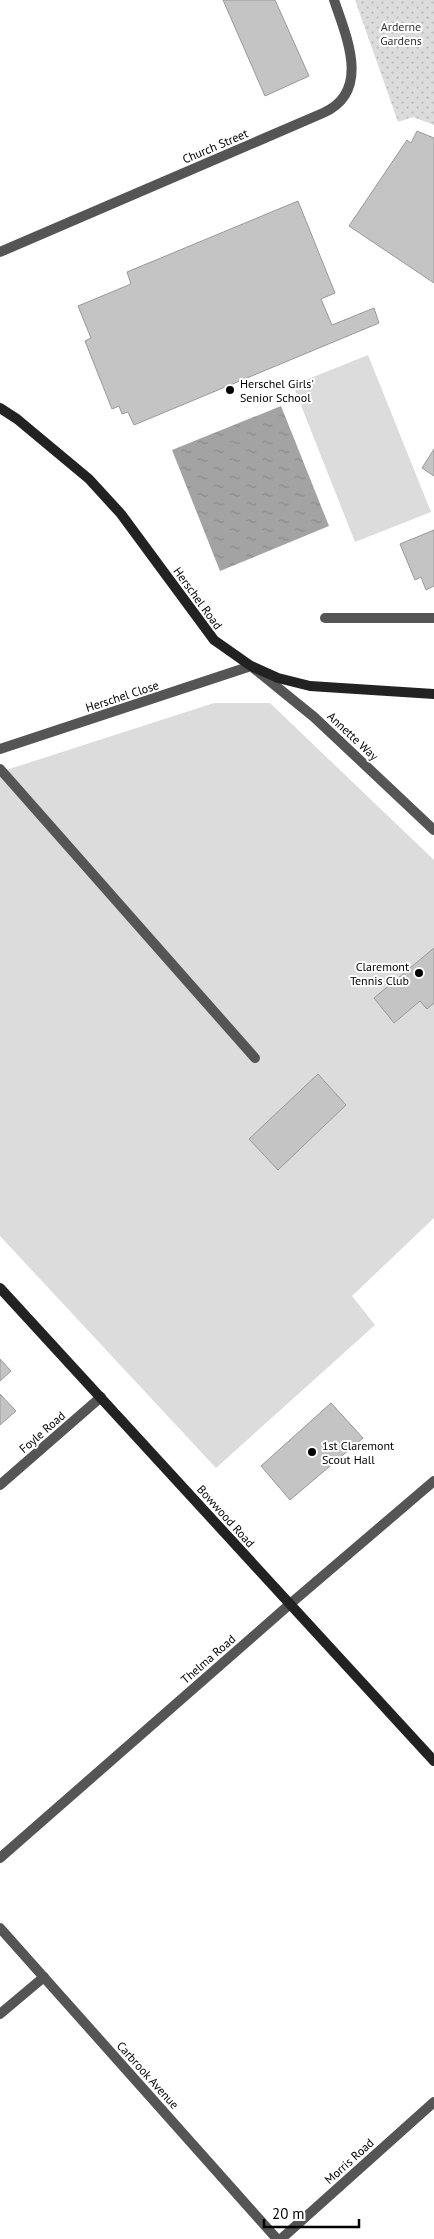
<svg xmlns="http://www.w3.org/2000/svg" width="434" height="2239" font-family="'PT Sans',sans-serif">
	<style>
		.green { fill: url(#green-dots) }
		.pitch { fill: #dcdcdc }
		.water { fill: url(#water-ripples) }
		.building { fill: #c4c4c4; stroke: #999 }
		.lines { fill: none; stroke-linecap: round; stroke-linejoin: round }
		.lane { stroke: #555; stroke-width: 10 }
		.street { stroke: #555; stroke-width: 10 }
		.secondary { stroke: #222; stroke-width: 10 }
		.poi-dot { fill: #000; stroke: #fff; stroke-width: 2 }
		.labels { text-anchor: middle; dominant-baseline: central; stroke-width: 4; stroke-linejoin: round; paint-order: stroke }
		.park-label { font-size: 12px; fill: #333; stroke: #fff }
		.street-label { font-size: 12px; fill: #000; stroke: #fff }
		.poi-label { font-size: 12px; fill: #000; stroke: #fff; text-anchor: start }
	</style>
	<defs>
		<pattern id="green-dots" width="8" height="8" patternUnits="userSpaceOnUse" patternTransform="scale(1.25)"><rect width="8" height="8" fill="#dcdcdc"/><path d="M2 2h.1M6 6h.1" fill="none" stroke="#bbb" stroke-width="1.8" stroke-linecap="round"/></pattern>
		<pattern id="water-ripples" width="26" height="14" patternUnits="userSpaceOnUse" patternTransform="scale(1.25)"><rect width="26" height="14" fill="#a3a3a3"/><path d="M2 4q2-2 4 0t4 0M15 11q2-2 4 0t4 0" fill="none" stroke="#8b8b8b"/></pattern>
	</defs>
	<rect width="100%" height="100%" fill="#fff"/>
	<!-- green -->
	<polygon class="green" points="355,0 434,0 434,125 413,117 398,122"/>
	<!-- pitch -->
	<g class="pitch">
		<polygon points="368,355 431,512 355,542 293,385"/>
		<polygon points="214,703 270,703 434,860 434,1218 352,1296 375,1325 216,1468 0,1236 0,772"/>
	</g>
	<!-- water -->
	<polygon class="water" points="281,406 329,526 220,571 172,450"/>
	<!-- building -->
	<g class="building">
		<polygon points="223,0 275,0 309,76 265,96"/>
		<polygon points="417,131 434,138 434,283 349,226 407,140 411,143"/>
		<polygon points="298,201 335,293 321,299 332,325 374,308 379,323 134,425 128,412 122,414 119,406 112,409 85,341 91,338 78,306 131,284 127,272"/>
		<polygon points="434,449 434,476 422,468"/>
		<polygon points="434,530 434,586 426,590 421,577 415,580 400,544"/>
		<polygon points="434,948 434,1003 427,1009 420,1001 394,1023 374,998"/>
		<polygon points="318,1074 346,1105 278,1170 249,1139"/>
		<polygon points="0,1359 11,1371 0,1381"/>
		<polygon points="0,1394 16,1411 0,1425"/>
		<polygon points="331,1403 363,1438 290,1500 261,1466"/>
	</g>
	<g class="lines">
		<!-- lane -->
		<g class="lane">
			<polyline points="325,618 434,618"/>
			<polyline points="0,769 255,1058"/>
			<polyline points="0,2014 44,1977"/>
		</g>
		<!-- street -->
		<g class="street">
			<path d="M0 252 323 113C371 92 347 38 334 0"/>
			<polyline points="0,749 251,666 314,717 434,830"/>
			<polyline points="0,1485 101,1397"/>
			<polyline points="0,1858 290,1604 434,1481"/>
			<polyline points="0,1928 277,2239"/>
			<polyline points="281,2239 434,2102"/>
		</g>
		<!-- secondary -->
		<g class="secondary">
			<polyline points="0,408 17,419 89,479 121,514 214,640 251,666 278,678 310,686 434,694"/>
			<polyline points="0,1288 434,1761"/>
		</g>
	</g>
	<!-- markers -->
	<g class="poi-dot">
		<circle cx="230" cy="390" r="5"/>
		<circle cx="419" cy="973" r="5"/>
		<circle cx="312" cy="1452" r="5"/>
	</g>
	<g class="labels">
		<!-- park labels -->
		<g class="park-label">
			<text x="401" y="26">Arderne<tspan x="401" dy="14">Gardens</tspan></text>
		</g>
		<!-- street labels -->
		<g class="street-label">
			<text transform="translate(215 146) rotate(-23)">Church Street</text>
			<text transform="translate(198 598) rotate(54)">Herschel Road</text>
			<text transform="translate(122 696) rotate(-18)">Herschel Close</text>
			<text transform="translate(353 736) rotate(43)">Annette Way</text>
			<text transform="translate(42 1432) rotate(-41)">Foyle Road</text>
			<text transform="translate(226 1516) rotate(48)">Bowwood Road</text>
			<text transform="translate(208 1659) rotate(-41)">Thelma Road</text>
			<text transform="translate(148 2075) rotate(48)">Carbrook Avenue</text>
			<text transform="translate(349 2161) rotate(-42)">Morris Road</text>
		</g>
		<!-- poi labels -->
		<g class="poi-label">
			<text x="240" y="383">Herschel Girls'<tspan x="240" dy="14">Senior School</tspan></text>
			<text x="409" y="966" text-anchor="end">Claremont<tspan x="409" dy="14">Tennis Club</tspan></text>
			<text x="322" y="1445">1st Claremont<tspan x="322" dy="14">Scout Hall</tspan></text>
		</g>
	</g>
	<!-- scale -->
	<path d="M264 2219v8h95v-8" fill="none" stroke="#000000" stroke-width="2.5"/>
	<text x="272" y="2219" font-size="15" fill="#000000" stroke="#ffffff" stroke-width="4" paint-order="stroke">20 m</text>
</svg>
